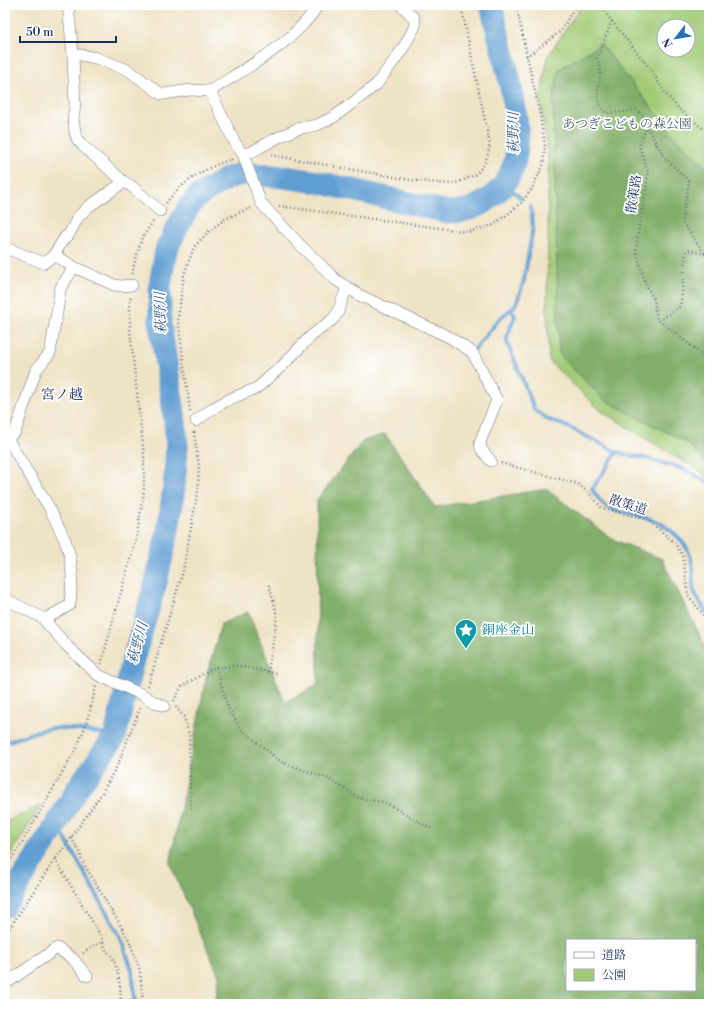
<svg xmlns="http://www.w3.org/2000/svg" width="714" height="1009" font-family="'Libre Bodoni','Noto Serif JP',serif">
	<style>
		.green { fill: #a2ca76; stroke: #5e7c6a; fill-rule: evenodd }
		.forest { fill: #81ae67; stroke: #4e6e62; fill-rule: evenodd }
		.lines { fill: none; stroke-linecap: round; stroke-linejoin: round }
		.stream { stroke: #619ed2; stroke-width: 4 }
		.river { stroke: #619ed2; stroke-width: 23 }
		.street-casing { stroke: #656e82; stroke-width: 12 }
		.path { stroke: #656e82; stroke-width: 2.5; stroke-dasharray: 1 3; stroke-linecap: butt }
		.street { stroke: #fff; stroke-width: 11 }
		.labels { text-anchor: middle; dominant-baseline: central; stroke-width: 3.5; stroke-linejoin: round; paint-order: stroke }
		.park-label { font-size: 13px; fill: #445e65; stroke: #fff }
		.street-label { font-size: 13px; fill: #1b2f5e; stroke: #fff }
		.culture-label { font-size: 13px; fill: #0d838f; stroke: #fff; text-anchor: start }
		.water-label { font-size: 14px; font-style: italic; fill: #375b8c; stroke: #fff }
		.neighbourhood-label { font-size: 14px; fill: #1b2f5e; stroke: #fff }
	</style>
	<rect width="100%" height="100%" fill="#fff"/>
	<filter id="ink" filterUnits="userSpaceOnUse"><feTurbulence type="fractalNoise" baseFrequency=".025" numOctaves="2"/><feDisplacementMap in="SourceGraphic" scale="8" xChannelSelector="R" yChannelSelector="G"/><feConvolveMatrix kernelMatrix="1 2 1 2 8 2 1 2 1" color-interpolation-filters="sRGB"/></filter>
	<filter id="wash" filterUnits="userSpaceOnUse"><feTurbulence type="fractalNoise" baseFrequency=".012" numOctaves="4" result="noise"/><feDisplacementMap in="SourceGraphic" scale="16" xChannelSelector="R" yChannelSelector="G"/><feGaussianBlur stdDeviation="0.9" result="paint"/><feColorMatrix in="noise" values="0 0 0 0 0 0 0 0 0 0 0 0 0 0 0 0 0 1.4 0 .05"/><feComposite in="paint" operator="in"/></filter>
	<g filter="url(#wash)">
		<rect width="100%" height="100%" fill="#efe3c5"/>
		<!-- green -->
		<g class="green">
			<path d="M582 5H709V480L705 475 601 411 549 361 547 306 548 239V153L540 98 548 56ZM664 26H688V50H664Z"/>
			<polygon points="41,805 5,865 5,822"/>
		</g>
		<!-- forest -->
		<g class="forest">
			<polygon points="601,44 675,137 709,169 709,467 688,443 604,400 559,354 553,101 559,69"/>
			<path d="M385 434 435 507 546 489 612 539 662 559 709 654V1004H215L219 976 170 864 206 678 221 624 248 612 285 702 318 685 317 500 363 441ZM567 940H695V990H567Z"/>
		</g>
		<g class="lines">
			<!-- stream -->
			<g class="stream">
				<polyline points="504,184 521,198"/>
				<polyline points="511,309 515,316 507,337 507,342 533,406 534,410 538,413 549,420 568,427 617,452 627,455 645,458 681,468 699,477 709,483"/>
				<polyline points="475,349 500,318 514,307 517,302 524,280 533,227 532,216 530,206"/>
				<path d="M617 452 592 489C595 494 599 500 603 504 613 513 634 514 647 518 658 521 670 529 678 537 688 547 693 559 693 573 693 580 692 585 694 591 697 600 704 607 709 615"/>
				<path d="M5 743C18 738 39 729 53 728 73 728 95 733 115 736"/>
				<polyline points="55,827 62,833 121,938 132,970 136,1004"/>
			</g>
			<!-- river -->
			<path class="river" d="M5 906 55 827 77 789 115 736 133 660 156 582 168 530 174 487 177 446 174 413 160 324V285L166 250 178 226 190 205 199 195 228 178 240 174 263 175 284 177 318 182 448 212C467 211 475 209 490 198 502 190 510 177 514 164 523 133 512 91 505 61 500 43 496 24 491 5"/>
		</g>
	</g>
	<g filter="url(#ink)">
		<g class="lines">
			<!-- street casing -->
			<g class="street-casing">
				<g id="street">
					<polyline points="73,55 81,55 96,58 128,70 161,94 164,94 190,90 210,91 234,141 244,156 245,160 261,203 300,245 336,280 359,295 449,337 472,352 497,400 480,442 481,449 491,461"/>
					<path d="M210 91C246 68 296 42 318 5"/>
					<polyline points="244,156 279,137 297,129 317,125 334,117 376,85 402,50 415,26 414,18 401,5"/>
					<polyline points="124,182 130,185 160,211"/>
					<polyline points="5,247 8,249 44,263 54,255 65,237 68,236 78,217 88,207 124,182 83,146 77,139 75,132 73,118 75,107 73,55 68,5"/>
					<polyline points="74,267 114,285 121,286 132,285"/>
					<polyline points="196,421 215,407 230,399 257,388 283,365 310,337 333,319 337,314 347,287"/>
					<polyline points="8,437 10,443 49,507 65,540 70,556 72,575 70,605 45,619"/>
					<polyline points="5,438 15,432 36,370 50,353 58,306 60,289 74,267 54,255"/>
					<polyline points="5,598 9,601 45,619 45,621 68,647 98,675 143,695 154,702 164,706"/>
					<polyline points="5,984 57,948 73,959 87,976"/>
				</g>
			</g>
			<!-- path -->
			<g class="path">
				<polyline points="600,5 614,24 652,71 664,92 679,109 701,127 709,132"/>
				<polyline points="612,21 597,58 601,73 597,95 601,107 606,113 624,112 636,110 644,116 647,127 645,131 639,146 648,171 646,191 639,226 636,251 645,283 654,300 657,319 699,352 709,365"/>
				<polyline points="526,56 533,52 561,31 576,5"/>
				<polyline points="647,127 664,157 689,181 682,222 705,254 709,258"/>
				<polyline points="271,155 411,180 448,184 459,182 475,175 484,165 488,154 490,145 461,5"/>
				<path d="M166 203C182 182 207 166 233 159"/>
				<polyline points="279,206 468,232 493,225 508,214 523,201 531,190 543,166 545,146 540,115 516,5"/>
				<polyline points="133,274 133,268 142,238 154,220"/>
				<polyline points="659,321 679,307 681,302 686,251 690,250 705,254 709,240"/>
				<polyline points="190,411 178,319 184,274 194,247 208,232 225,219 243,211 251,208"/>
				<polyline points="501,463 578,484 589,493 602,508 648,520 675,543 683,556 688,595 702,613 709,625"/>
				<polyline points="101,664 137,535 144,491 144,455 130,331 130,302 131,295"/>
				<polyline points="216,667 228,708 241,729 281,762 327,778 359,798 384,802 434,830"/>
				<polyline points="268,672 277,617 274,602 268,583"/>
				<polyline points="148,686 183,571 198,490 199,465 194,434 194,430"/>
				<polyline points="174,701 182,686 216,667 238,666 279,674"/>
				<polyline points="176,707 184,717 189,735 191,808"/>
				<polyline points="71,838 81,854 81,859 129,940 140,971 143,1004"/>
				<path d="M55 859 102 938 106 951C119 958 120 989 121 1002L142 1001"/>
				<path d="M5 869 23 841 77 747C86 727 91 707 96 686"/>
				<polyline points="5,935 53,862 71,838 102,793 118,764 141,706"/>
				<polyline points="83,953 103,941"/>
			</g>
			<!-- street -->
			<use href="#street" class="street"/>
		</g>
	</g>
	<!-- icons -->
	<defs>
		<g id="sight-pin" transform="scale(1.15)"><path d="M0 17L-7.5 6A9.5 9.5 0 1 1 7.5 6Z" fill="#0f9aa8" stroke="#fff"/><path d="M0-6L1.8-2.2L6-1.7L2.9 1.2L3.7 5.4L0 3.3L-3.7 5.4L-2.9 1.2L-6-1.7L-1.8-2.2Z" fill="#fff"/></g>
	</defs>
	<g fill-rule="evenodd">
		<use href="#sight-pin" x="466" y="630"/>
	</g>
	<g class="labels">
		<!-- park labels -->
		<g class="park-label">
			<text x="627" y="124">あつぎこどもの森公園</text>
		</g>
		<!-- street labels -->
		<g class="street-label">
			<text transform="translate(634 194) rotate(-81)">散策路</text>
			<text transform="translate(628 505) rotate(17)">散策道</text>
		</g>
		<!-- culture labels -->
		<g class="culture-label">
			<text x="482" y="630">銅座金山</text>
		</g>
		<!-- water labels -->
		<g class="water-label">
			<text transform="translate(514 133) rotate(-91)">萩野川</text>
			<text transform="translate(161 313) rotate(-92)">萩野川</text>
			<text transform="translate(138 643) rotate(-74)">萩野川</text>
		</g>
		<!-- neighbourhood labels -->
		<g class="neighbourhood-label">
			<text x="62" y="395">宮ノ越</text>
		</g>
	</g>
	<!-- margin -->
	<rect width="714" height="1009" fill="none" stroke="#fff" stroke-width="20"/>
	<!-- legend -->
	<rect x="566" y="939" width="130" height="52" fill="#ffffff" stroke="#a4acbf"/>
	<rect x="574" y="952" width="20" height="6" fill="#ffffff" stroke="#a4acbf"/>
	<text x="602" y="959" font-size="12" fill="#1b2f5e">道路</text>
	<rect x="574" y="969" width="20" height="12" fill="#a2ca76" stroke="#a4acbf"/>
	<text x="602" y="979" font-size="12" fill="#1b2f5e">公園</text>
	<!-- north arrow -->
	<g transform="translate(676 38) rotate(239)"><circle r="19" fill="#ffffff" stroke="#a4acbf"/>
	<path d="M0-3L7 15L0 10L-7 15Z" fill="#1f6fb2"/>
	<text y="-6" font-size="11" font-weight="bold" text-anchor="middle" fill="#1b2f5e">N</text>
	</g>
	<!-- scale -->
	<path d="M20 36v6h96v-6" fill="none" stroke="#1b2f5e" stroke-width="2"/>
	<text x="26" y="36" font-size="12" fill="#1b2f5e" stroke="#ffffff" stroke-width="3" paint-order="stroke">50 m</text>
</svg>
